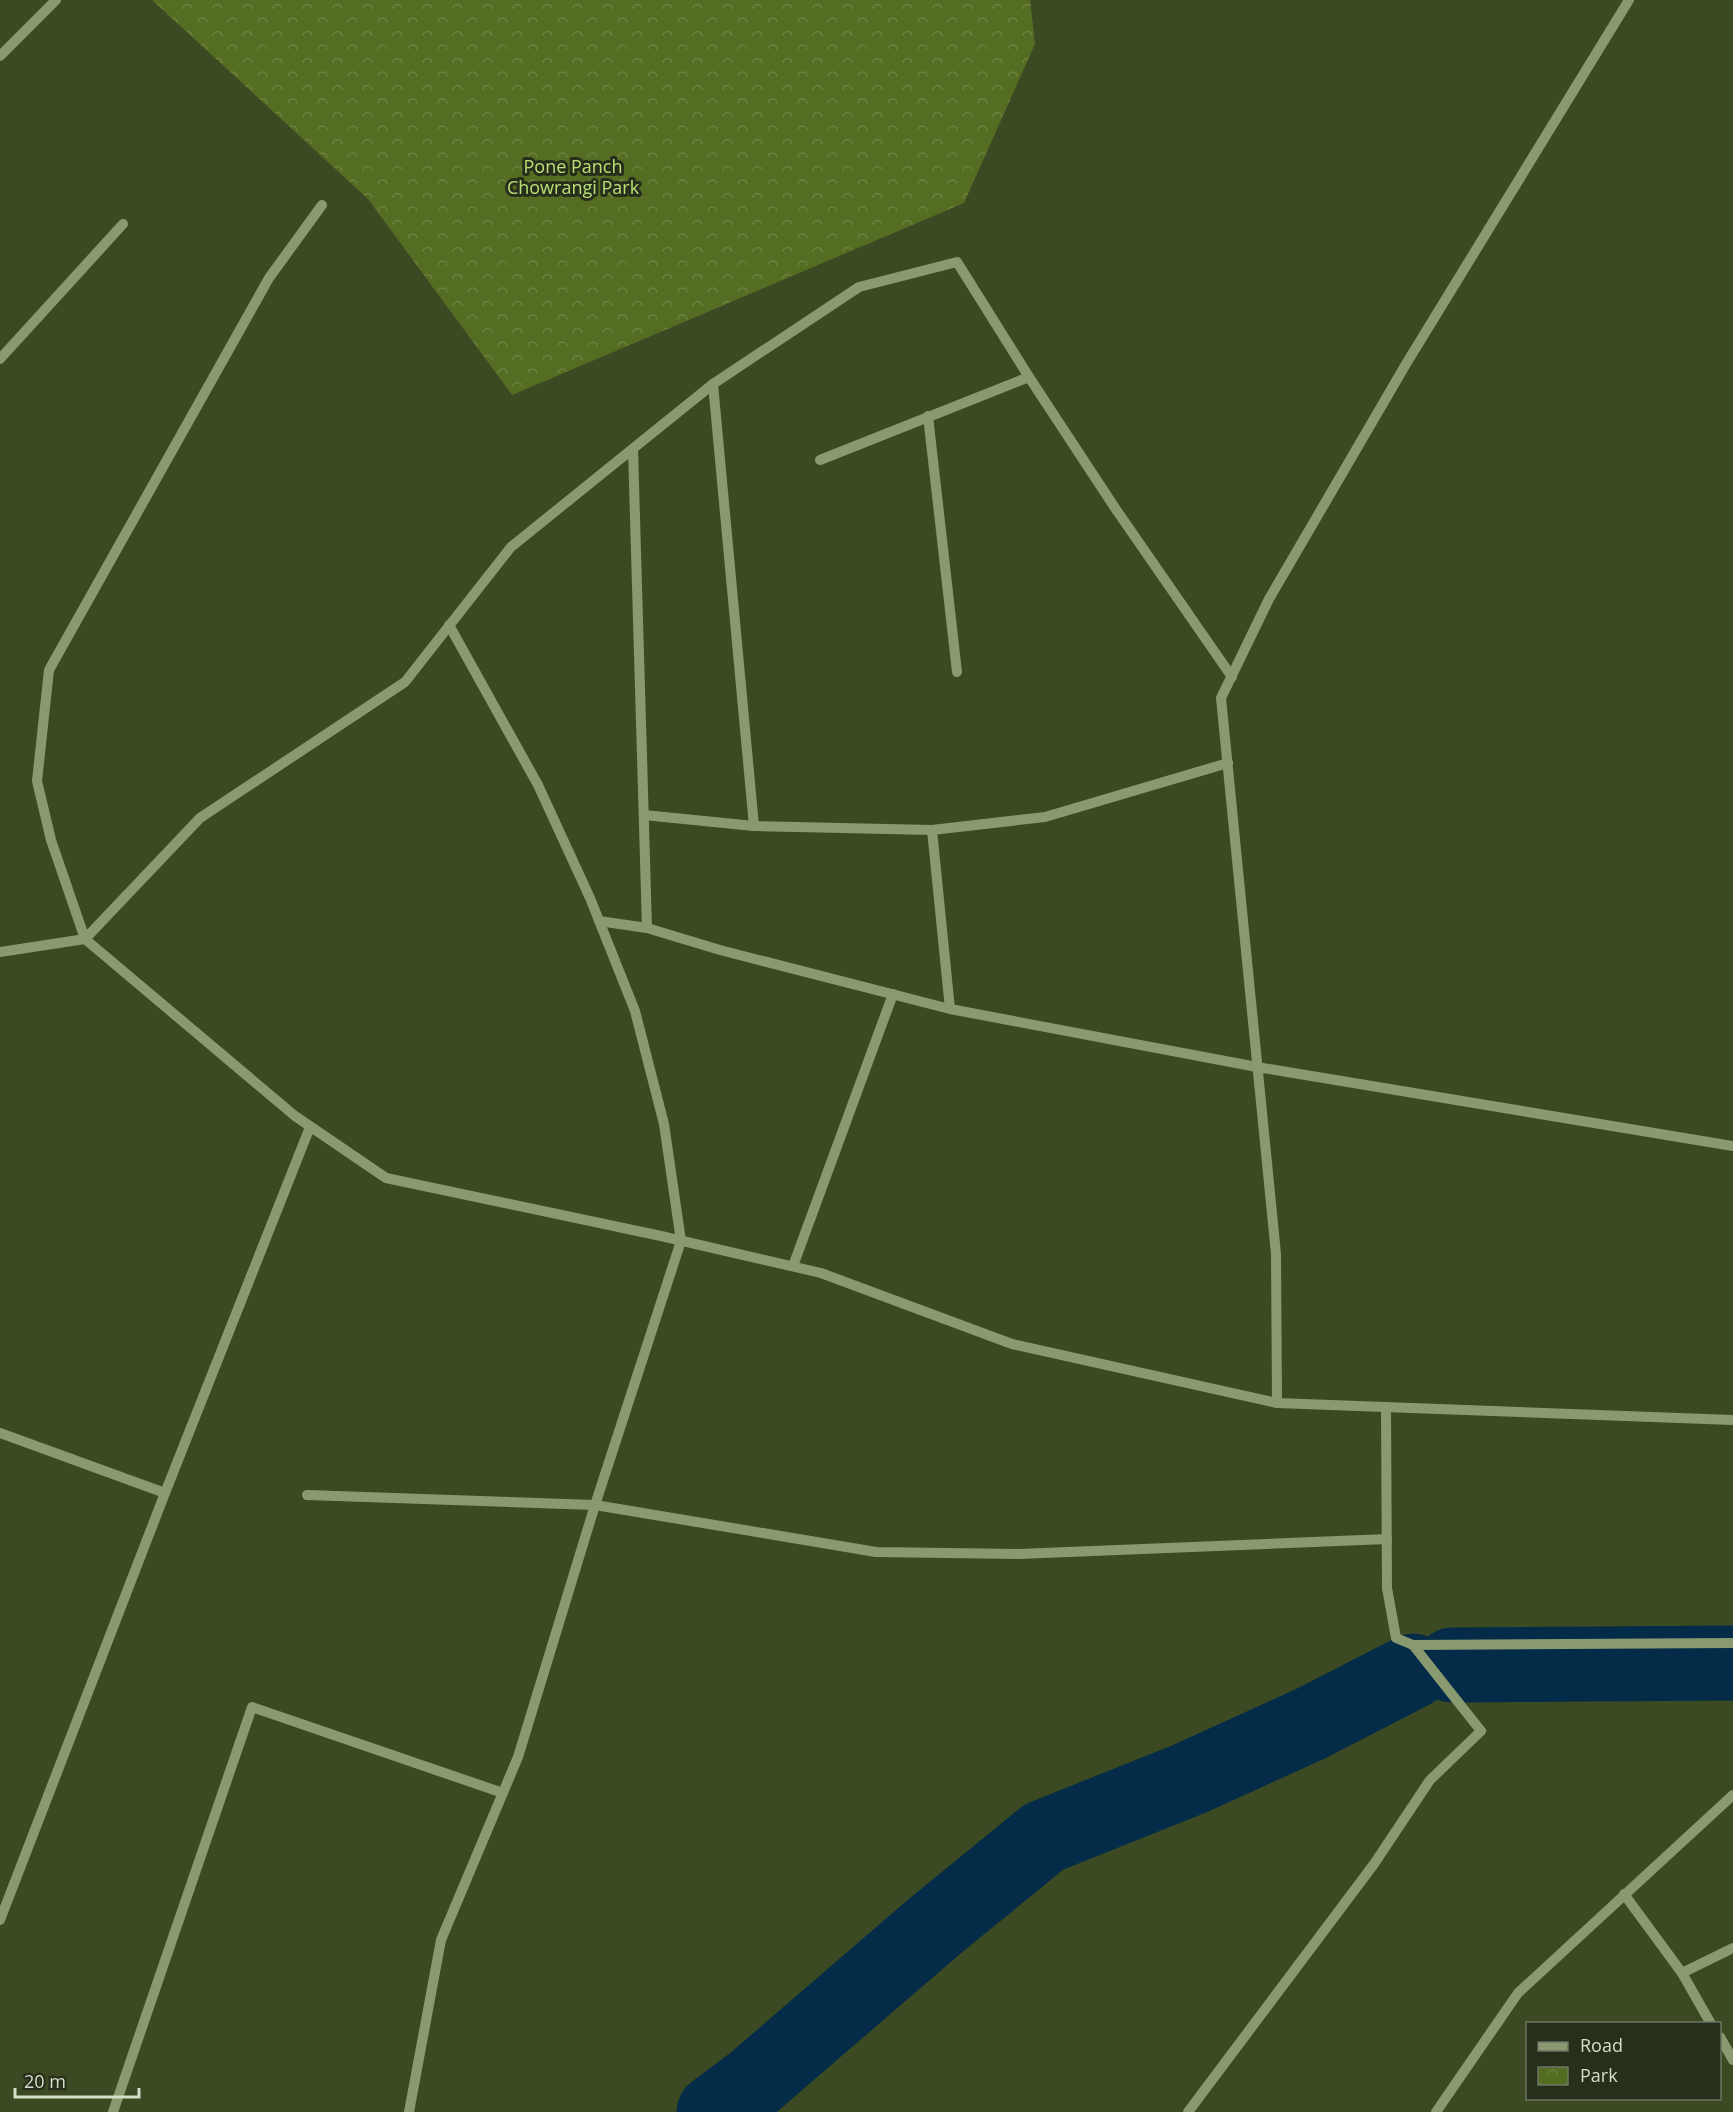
<svg xmlns="http://www.w3.org/2000/svg" width="1733" height="2112" font-family="'Open Sans',sans-serif">
	<style>
		.park { fill: url(#park-crowns) }
		.lines { fill: none; stroke-linecap: round; stroke-linejoin: round }
		.river { stroke: #042c48; stroke-width: 75 }
		.minor { stroke: #8a9a70; stroke-width: 10 }
		.labels { text-anchor: middle; dominant-baseline: central; stroke-width: 6; stroke-linejoin: round; paint-order: stroke }
		.park-label { font-size: 18px; fill: #bae075; stroke: #272e1c }
	</style>
	<defs>
		<pattern id="park-crowns" width="20" height="18" patternUnits="userSpaceOnUse" patternTransform="scale(1.5)"><rect width="20" height="18" fill="#556d22"/><path d="M2 6a3 3 0 1 1 6 0M12 15a3 3 0 1 1 6 0" fill="none" stroke="#6d8141"/></pattern>
	</defs>
	<rect width="100%" height="100%" fill="#3c4a23"/>
	<!-- park -->
	<polygon class="park" points="152,0 1030,0 1035,44 964,203 512,395 368,199"/>
	<g class="lines">
		<!-- river -->
		<g class="river">
			<polyline points="1452,1665 1733,1663"/>
			<polyline points="714,2112 754,2082 935,1926 1044,1837 1189,1779 1312,1723 1413,1671"/>
		</g>
		<!-- minor -->
		<g class="minor">
			<polyline points="0,56 56,0"/>
			<polyline points="322,205 269,278 49,670 37,781 51,840 85,939 200,818 405,682 511,547 713,384 859,287 957,262 1029,377 1115,508 1232,677"/>
			<polyline points="0,359 123,224"/>
			<polyline points="713,384 754,826"/>
			<polyline points="928,416 957,672"/>
			<polyline points="633,449 647,928"/>
			<polyline points="820,460 1029,377"/>
			<polyline points="644,815 754,826 932,830 1045,817 1228,763"/>
			<polyline points="932,830 950,1009"/>
			<polyline points="599,921 647,928 720,950 950,1009 1257,1067 1733,1146"/>
			<polyline points="0,952 85,939 295,1116 386,1178 661,1236 821,1273 1012,1344 1277,1403 1733,1420"/>
			<polyline points="793,1266 893,994"/>
			<polyline points="1277,1403 1276,1254 1221,698 1269,599 1406,364 1629,0"/>
			<polyline points="1386,1407 1387,1588 1396,1638 1413,1645 1733,1643"/>
			<polyline points="0,1433 165,1493"/>
			<polyline points="307,1495 595,1505 876,1552 1019,1554 1387,1539"/>
			<polyline points="1624,1894 1682,1973 1711,2024"/>
			<polyline points="0,1920 165,1493 310,1127"/>
			<polyline points="1682,1973 1733,1948"/>
			<polyline points="1720,2037 1733,2060"/>
			<polyline points="113,2112 252,1707 503,1793"/>
			<polyline points="409,2112 441,1940 518,1757 595,1505 681,1241 664,1124 635,1011 590,898 538,785 449,625"/>
			<polyline points="1188,2112 1374,1864 1430,1780 1481,1731 1413,1645"/>
			<polyline points="1436,2112 1518,1993 1733,1795"/>
		</g>
	</g>
	<g class="labels">
		<!-- park labels -->
		<g class="park-label">
			<text x="573" y="166">Pone Panch<tspan x="573" dy="21">Chowrangi Park</tspan></text>
		</g>
	</g>
	<!-- legend -->
	<rect x="1526" y="2022" width="195" height="78" fill="#272e1c" stroke="#6d7461" stroke-width="1.5"/>
	<rect x="1538" y="2042" width="30" height="9" fill="#8a9a70" stroke="#6d7461" stroke-width="1.5"/>
	<text x="1580" y="2052" font-size="18" fill="#d5dec8">Road</text>
	<rect x="1538" y="2067" width="30" height="18" fill="url(#park-crowns)" stroke="#6d7461" stroke-width="1.5"/>
	<text x="1580" y="2082" font-size="18" fill="#d5dec8">Park</text>
	<!-- scale -->
	<path d="M15 2088v9h124v-9" fill="none" stroke="#d5dec8" stroke-width="3"/>
	<text x="24" y="2088" font-size="18" fill="#d5dec8" stroke="#272e1c" stroke-width="4.5" paint-order="stroke">20 m</text>
</svg>
